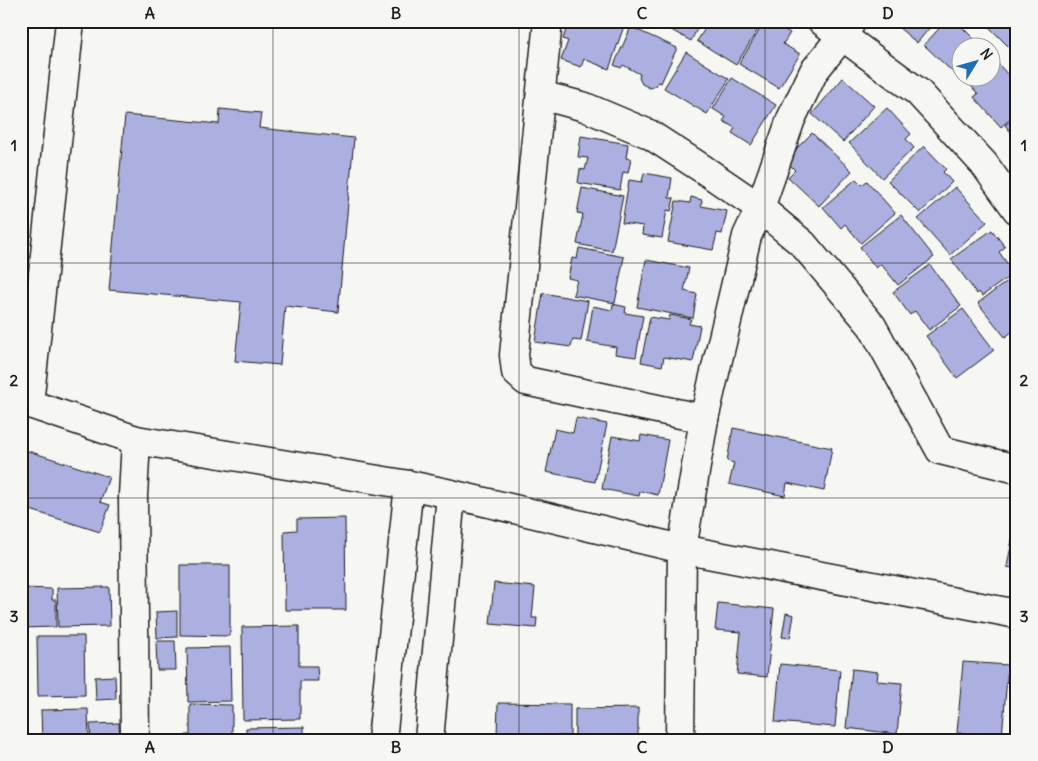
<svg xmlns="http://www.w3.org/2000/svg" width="1038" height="761" font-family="Delius,sans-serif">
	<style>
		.building { fill: #acb0e1; stroke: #1c1c1c }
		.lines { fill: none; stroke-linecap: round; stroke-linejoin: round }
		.minor-casing { stroke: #1c1c1c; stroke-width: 31 }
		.tertiary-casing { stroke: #1c1c1c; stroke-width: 31 }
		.minor { stroke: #f6f6f2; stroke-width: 28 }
		.tertiary { stroke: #f6f6f2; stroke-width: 28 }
		.grid { fill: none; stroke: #1c1c1c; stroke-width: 1; stroke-opacity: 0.55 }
		.neatline { fill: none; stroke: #1c1c1c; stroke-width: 2 }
		.grid-label { font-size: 16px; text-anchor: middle; font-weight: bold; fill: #1c1c1c }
	</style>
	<rect width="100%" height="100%" fill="#f6f6f2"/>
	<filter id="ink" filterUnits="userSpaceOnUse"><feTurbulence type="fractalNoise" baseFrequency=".02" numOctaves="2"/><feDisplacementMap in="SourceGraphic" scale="10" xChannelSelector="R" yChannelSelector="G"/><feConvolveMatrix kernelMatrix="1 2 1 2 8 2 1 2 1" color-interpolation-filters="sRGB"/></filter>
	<g filter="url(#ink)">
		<!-- building -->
		<g class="building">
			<polygon points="569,21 610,21 624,26 609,69 584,59 581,67 561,60 568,41 563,39"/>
			<polygon points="655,21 701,21 691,41"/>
			<polygon points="710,21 763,21 736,65 697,41"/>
			<polygon points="765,21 770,21 790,33 783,44 800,54 779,88 739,64"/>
			<polygon points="891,21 935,21 917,43"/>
			<polygon points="946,21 956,21 983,48 960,48 960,78 962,78 960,79 924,45"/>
			<polygon points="983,21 1017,21 1017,39 1009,47"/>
			<polygon points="631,27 677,48 661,83 658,82 656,86 650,88 642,84 639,78 640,74 623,65 621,68 614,65"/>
			<polygon points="686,52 729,79 707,114 664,88"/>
			<polygon points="992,57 1017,85 1017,113 1001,127 974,97 978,94 966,80 969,78 990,78 990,58"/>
			<polygon points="732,78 776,105 751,145 732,133 735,128 723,121 726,117 713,109"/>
			<polygon points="843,78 874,106 843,142 812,114"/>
			<polygon points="887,108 911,134 906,139 914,148 882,178 849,143"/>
			<polygon points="220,109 261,113 259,128 354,138 338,312 285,306 280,365 235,361 241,302 109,290 125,115 219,124"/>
			<polygon points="1017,116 1017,140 1005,125"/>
			<polygon points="812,133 852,171 819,206 788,177 795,170 785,160"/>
			<polygon points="581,136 628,144 626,158 631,159 628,173 623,172 620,190 578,183 580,169 585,170 588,158 578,157"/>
			<polygon points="924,146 946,169 943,172 952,182 920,213 888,181"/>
			<polygon points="644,173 672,178 669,198 674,198 671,211 667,210 662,238 642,235 643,226 622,223 629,180 642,182"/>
			<polygon points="856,179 862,185 867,181 895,213 861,243 845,224 841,228 823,207"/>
			<polygon points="955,187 987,222 950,255 918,219"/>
			<polygon points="582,188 623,196 612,251 577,244 583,214 577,213"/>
			<polygon points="691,197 702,200 701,206 727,211 722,234 717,233 713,250 668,242 676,201 690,203"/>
			<polygon points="901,215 934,257 898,285 881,264 876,268 860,247"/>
			<polygon points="992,230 1005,247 999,252 1014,273 982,296 979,292 977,294 951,259"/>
			<polygon points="579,248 624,257 615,303 573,295 577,280 568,278 572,258 577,259"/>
			<polygon points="646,260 689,268 684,291 697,294 693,318 637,307"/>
			<polygon points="930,265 961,306 929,330 915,311 910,315 893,292"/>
			<polygon points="1017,274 1017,328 1005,337 978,303"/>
			<polygon points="543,293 588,301 581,341 573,340 571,347 535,342"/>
			<polygon points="613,304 626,307 625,313 643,316 636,357 615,354 616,347 587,342 593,306 612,310"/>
			<polygon points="963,309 994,350 957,378 926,336"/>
			<polygon points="670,315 691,319 689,324 700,326 693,362 664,357 662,366 641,362 650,317 669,320"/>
			<polygon points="576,418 607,424 595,482 546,472 555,429 573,433"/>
			<polygon points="733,428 832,448 824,491 787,483 785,496 729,484 734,463 727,461"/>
			<polygon points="641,435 668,440 658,495 640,491 639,496 602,489 612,436 640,441"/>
			<polygon points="25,450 109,477 100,502 110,505 100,532 21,507 21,462"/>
			<polygon points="345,518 346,610 285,610 284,531 297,530 297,519"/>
			<polygon points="1016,518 1017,518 1017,569 1007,567"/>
			<polygon points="180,565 230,565 230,636 180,635"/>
			<polygon points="494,583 535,587 532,618 537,618 536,628 490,624"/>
			<polygon points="109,587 110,626 58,627 57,588"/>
			<polygon points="21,588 52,589 52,600 56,600 56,627 21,628"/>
			<polygon points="718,603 774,609 767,677 737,674 741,632 715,630"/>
			<polygon points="177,611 177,637 157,638 156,612"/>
			<polygon points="786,613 794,615 790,638 782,637"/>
			<polygon points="299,626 299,666 317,666 318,681 300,681 300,719 243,720 242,627"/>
			<rect x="21" y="629" width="6" height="19"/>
			<polygon points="37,636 84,636 85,695 38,696"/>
			<polygon points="156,641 175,641 176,670 157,670"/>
			<polygon points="230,647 231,701 188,702 187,648"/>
			<polygon points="963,662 1008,665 1002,737 957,733"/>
			<polygon points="780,664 840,670 835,727 775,722"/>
			<polygon points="852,669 878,672 877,681 902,683 897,734 846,728"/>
			<polygon points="115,676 116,699 96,700 95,677"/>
			<polygon points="498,703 570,704 570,736 497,735"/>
			<polygon points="190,704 232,705 232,740 186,740 186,735 190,735"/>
			<polygon points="638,708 638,740 575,740 575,709"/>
			<polygon points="88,709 89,740 42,740 41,710"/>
			<polygon points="119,723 120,740 91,740 90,724"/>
			<polygon points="304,727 304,740 246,740 246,728"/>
		</g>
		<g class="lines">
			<!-- minor casing -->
			<g class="minor-casing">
				<g id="minor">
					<polyline points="548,21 514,355 516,372 526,381 704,419"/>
					<polyline points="822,21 918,92 984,164 1017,210"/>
					<polyline points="541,95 585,107 649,134 703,169 760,208 803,244 872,326 940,450 1017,469"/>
					<polyline points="29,404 70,21"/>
					<polyline points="135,740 133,496 136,440"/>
					<polyline points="680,740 682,549 704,419 747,236 760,208 791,119 814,71 842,36 852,21"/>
				</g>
			</g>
			<!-- tertiary casing -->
			<g class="tertiary-casing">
				<g id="tertiary">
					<polyline points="21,401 136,440 409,485 451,494 682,549 1017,614"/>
					<polyline points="382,740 409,485"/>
					<polyline points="429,740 451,494"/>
				</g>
			</g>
			<!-- minor -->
			<use href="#minor" class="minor"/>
			<!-- tertiary -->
			<use href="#tertiary" class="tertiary"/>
		</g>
	</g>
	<!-- grid -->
	<path class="grid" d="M273 21V740M519 21V740M765 21V740M21 263H1017M21 498H1017"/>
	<!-- margin -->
	<rect width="1038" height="761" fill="none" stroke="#f6f6f2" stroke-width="55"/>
	<!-- north arrow -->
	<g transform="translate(976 62) rotate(53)"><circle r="24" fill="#f6f6f2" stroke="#9f9f9c"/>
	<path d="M0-4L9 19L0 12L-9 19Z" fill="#1f6fb2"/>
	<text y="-8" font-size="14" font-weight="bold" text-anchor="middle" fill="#1c1c1c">N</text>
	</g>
	<rect x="28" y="28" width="982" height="706" class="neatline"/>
	<g class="grid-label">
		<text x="150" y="19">A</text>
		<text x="396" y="19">B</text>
		<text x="642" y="19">C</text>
		<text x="888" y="19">D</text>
		<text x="14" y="151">1</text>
		<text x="1024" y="151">1</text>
		<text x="14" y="386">2</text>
		<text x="1024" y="386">2</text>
		<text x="14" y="622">3</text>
		<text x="1024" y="622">3</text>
		<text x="150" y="753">A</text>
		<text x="396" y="753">B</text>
		<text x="642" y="753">C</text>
		<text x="888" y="753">D</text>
	</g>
</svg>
